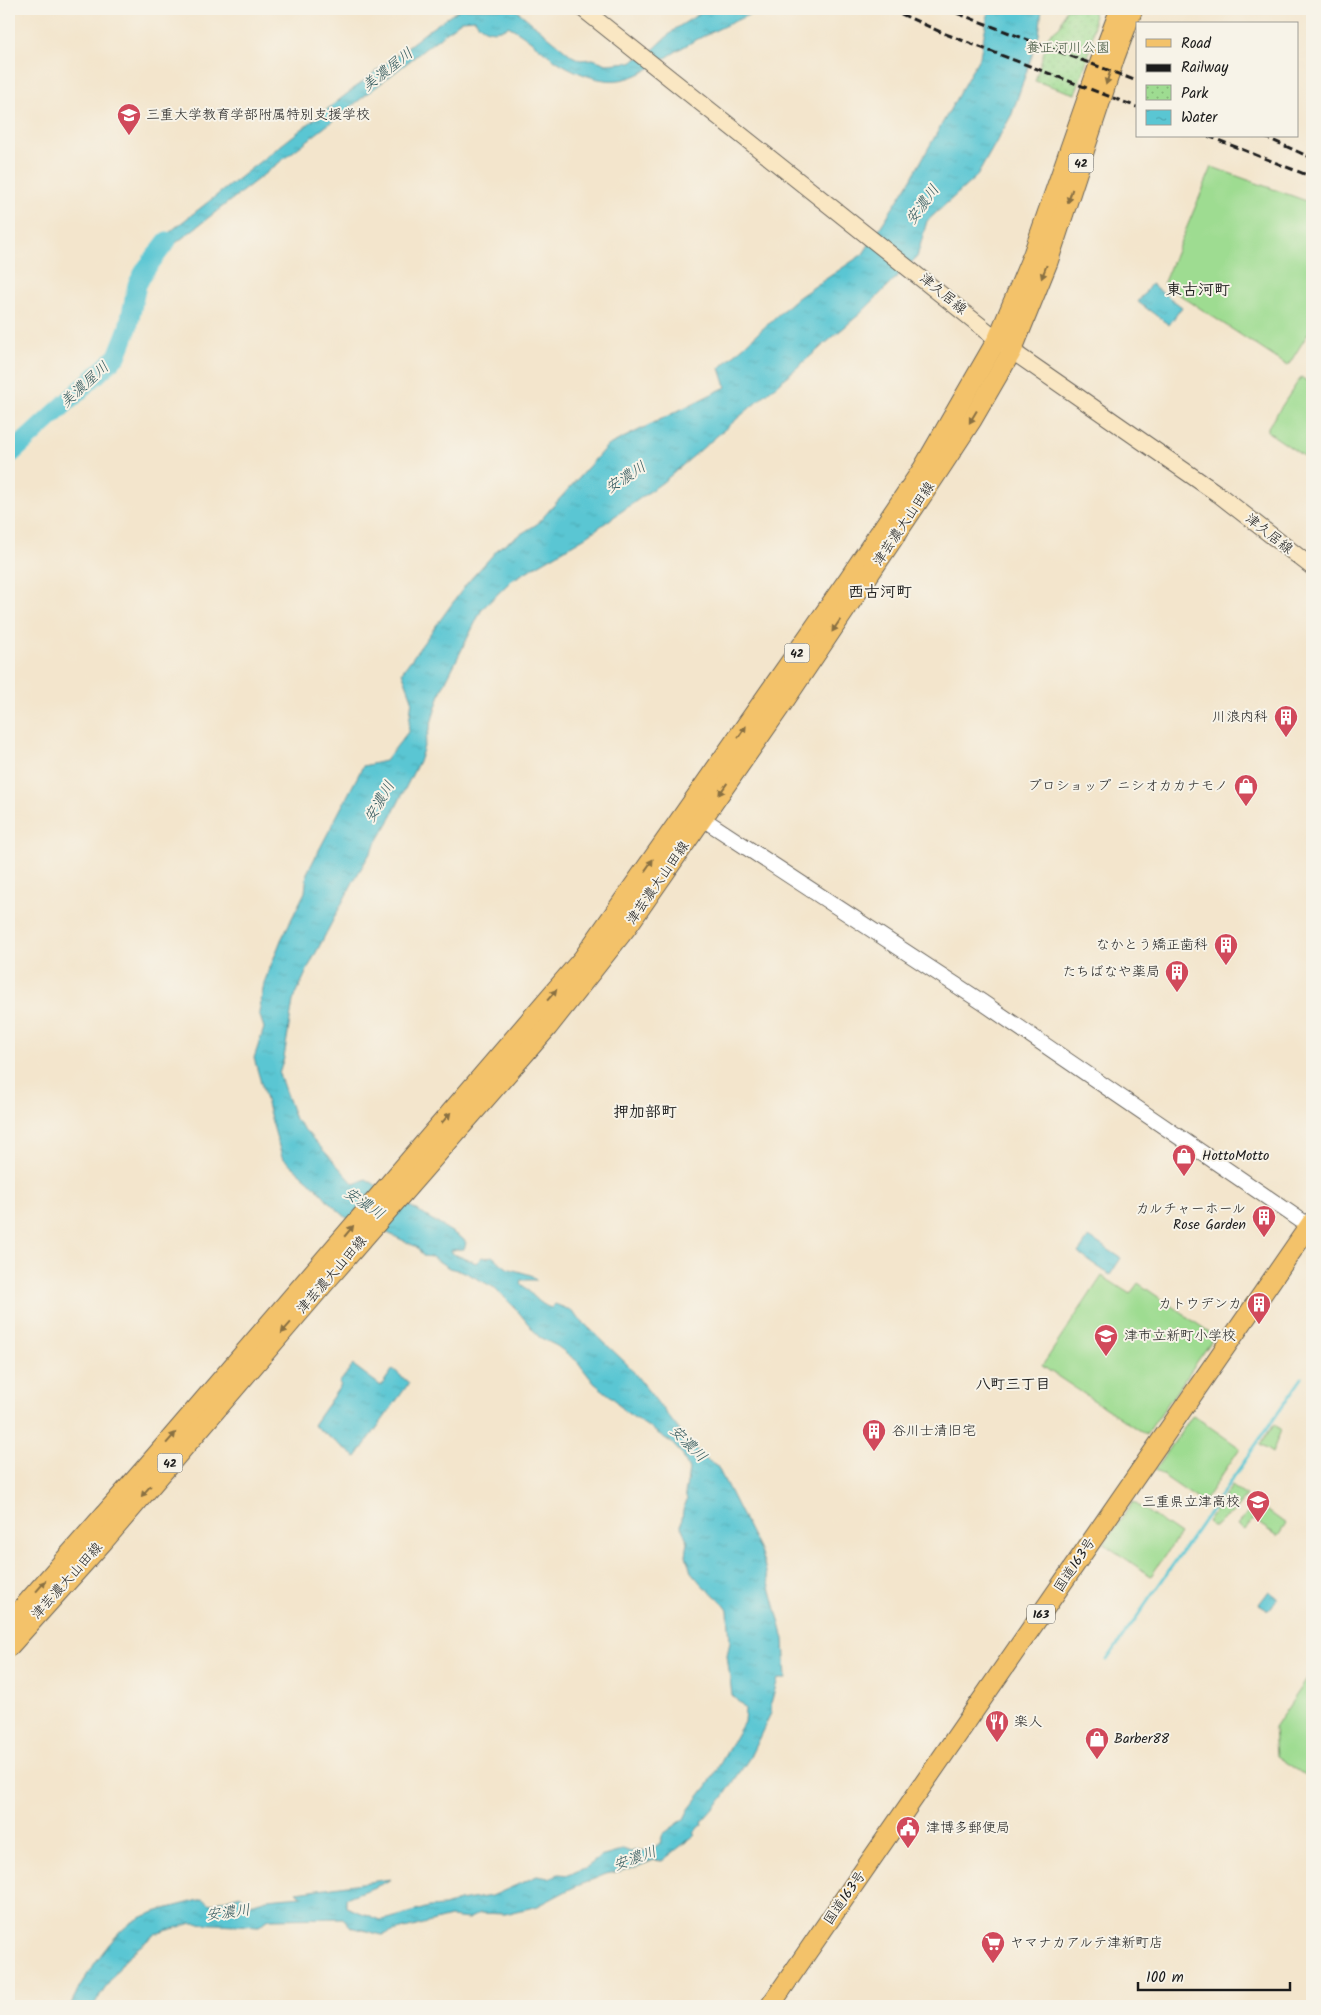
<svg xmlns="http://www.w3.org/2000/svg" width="1321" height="2015" font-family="Kalam,'Klee One',sans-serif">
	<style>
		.park { fill: url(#park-dots); stroke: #5d7c56 }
		.garden { fill: #9edc91; stroke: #5d7c56 }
		.water { fill: url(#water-ripples); stroke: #3b7178 }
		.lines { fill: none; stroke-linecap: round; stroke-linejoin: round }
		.stream { stroke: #5ac6d3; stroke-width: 3 }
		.river { stroke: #5ac6d3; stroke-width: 19 }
		.tertiary-casing { stroke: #67625a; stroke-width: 17 }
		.secondary-casing { stroke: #67625a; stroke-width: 18 }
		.primary-casing { stroke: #67625a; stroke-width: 21 }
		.trunk-casing { stroke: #67625a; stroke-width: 21 }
		.tertiary { stroke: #fff; stroke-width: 15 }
		.secondary { stroke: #fae7c3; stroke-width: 16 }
		.primary { stroke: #f3c26a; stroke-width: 19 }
		.trunk { stroke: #f3c26a; stroke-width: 19 }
		.rail { stroke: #1c1c1c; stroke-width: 3; stroke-dasharray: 8 4; stroke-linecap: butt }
		.oneway { fill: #886f43 }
		.labels { text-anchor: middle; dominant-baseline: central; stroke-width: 4; stroke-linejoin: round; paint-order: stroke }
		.shield { fill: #f7f3e8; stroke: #5e5c59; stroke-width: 1 }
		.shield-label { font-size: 12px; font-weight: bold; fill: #1c1c1c }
		.park-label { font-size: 14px; fill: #43563f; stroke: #f7f3e8 }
		.poi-label { font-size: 14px; fill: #1c1c1c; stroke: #f7f3e8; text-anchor: start }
		.street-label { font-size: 14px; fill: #1c1c1c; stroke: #f7f3e8 }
		.water-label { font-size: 15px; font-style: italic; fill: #32585c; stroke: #f7f3e8 }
		.neighbourhood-label { font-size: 15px; font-weight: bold; fill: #1c1c1c; stroke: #f7f3e8 }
		.quarter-label { font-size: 16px; font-weight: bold; fill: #1c1c1c; stroke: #f7f3e8 }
	</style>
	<defs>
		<pattern id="park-dots" width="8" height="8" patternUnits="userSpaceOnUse" patternTransform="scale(1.25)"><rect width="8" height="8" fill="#9edc91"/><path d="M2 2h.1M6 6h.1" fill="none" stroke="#88bc7c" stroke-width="1.8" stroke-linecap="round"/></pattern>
		<pattern id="water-ripples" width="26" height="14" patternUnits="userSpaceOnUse" patternTransform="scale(1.25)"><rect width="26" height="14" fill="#5ac6d3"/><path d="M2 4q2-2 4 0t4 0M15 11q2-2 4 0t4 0" fill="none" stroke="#4eaab5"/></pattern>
	</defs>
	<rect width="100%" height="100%" fill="#f7f3e8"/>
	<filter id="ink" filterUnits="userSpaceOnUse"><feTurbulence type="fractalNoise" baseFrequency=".02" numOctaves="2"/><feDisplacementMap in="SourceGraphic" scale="10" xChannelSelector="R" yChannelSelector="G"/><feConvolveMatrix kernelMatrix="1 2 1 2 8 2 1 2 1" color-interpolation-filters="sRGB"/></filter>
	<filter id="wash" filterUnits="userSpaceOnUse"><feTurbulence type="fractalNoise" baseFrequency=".0096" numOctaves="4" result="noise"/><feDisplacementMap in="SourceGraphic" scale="20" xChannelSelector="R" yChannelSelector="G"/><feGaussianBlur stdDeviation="1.12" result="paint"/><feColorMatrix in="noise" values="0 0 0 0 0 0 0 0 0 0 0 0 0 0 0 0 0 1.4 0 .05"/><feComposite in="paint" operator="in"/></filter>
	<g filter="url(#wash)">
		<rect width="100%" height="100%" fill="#f3e5cc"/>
		<!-- park -->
		<path class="park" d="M1066 9H1093C1097 40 1085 65 1075 94L1035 81 1049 35 1060 26Z"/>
		<!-- garden -->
		<g class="garden">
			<polygon points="1212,167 1312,203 1312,327 1288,366 1163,284"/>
			<polygon points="1301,377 1312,385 1312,462 1268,432 1268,427"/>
			<polygon points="1102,1276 1130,1294 1138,1283 1215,1336 1146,1435 1042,1366"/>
			<polygon points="1193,1415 1240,1448 1203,1503 1155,1470"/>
			<polygon points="1274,1424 1281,1430 1272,1453 1260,1445"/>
			<polygon points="1232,1486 1246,1496 1231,1514 1214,1527 1207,1522"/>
			<polygon points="1133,1502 1180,1534 1151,1576 1104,1544"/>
			<polygon points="1256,1506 1261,1506 1286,1524 1278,1536 1253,1519 1245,1530 1238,1525 1246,1514"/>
			<polygon points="1312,1672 1312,1780 1276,1756 1274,1728"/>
		</g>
		<!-- water -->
		<g class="water">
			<path d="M460 9H515L572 56 580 60 593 59 607 64 631 62 654 49 675 29 707 9H766L757 11C735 21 713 31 692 42 643 69 627 98 567 67 545 56 529 36 508 26 497 34 481 32 475 19L462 20 167 250 156 264 146 256 157 243 176 227 429 30Z"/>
			<polygon points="767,9 839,9 826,15 817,14 796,15 774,13"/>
			<path d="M989 9H1042L1039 35 1012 114 977 176 927 221 917 257 861 313 663 482 584 538 512 580 482 609 441 691 420 759 388 823 353 882 309 966 293 1001 284 1058 279 1074 295 1119 354 1184 366 1179 463 1239 466 1243 464 1249 451 1250V1253L476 1263 482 1257 486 1258 492 1256 507 1268 531 1275 537 1280H521L520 1283C531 1292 538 1304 551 1308L555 1304 570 1310 628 1365 687 1440 707 1460 717 1466 761 1553 784 1639 786 1679H778L771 1703V1713L750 1757 722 1799 701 1822 702 1825 694 1832 696 1834 662 1861 654 1860 634 1868 606 1874 570 1889 538 1906 505 1914 480 1913 468 1919 450 1917 382 1935 351 1927 343 1918 269 1919 259 1926 192 1923 155 1934 126 1958 93 2006H70C81 1982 109 1938 131 1923 149 1911 182 1905 203 1899L211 1904 240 1895 250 1904 267 1899 302 1896 297 1892 391 1879C377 1888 361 1891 346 1898V1907L380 1920 388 1919 429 1907 444 1906 459 1901 492 1896 537 1876 549 1878 559 1874 568 1875 587 1867 600 1857 618 1852 623 1849 631 1852 636 1850 650 1851 660 1843 663 1834 684 1819 689 1809 708 1785 744 1722 745 1709 732 1695 727 1655 730 1642 728 1610 721 1601 703 1586 691 1572 686 1555 688 1542 681 1526 683 1510 687 1500 685 1494 689 1470 682 1454 671 1442 623 1410 613 1398 594 1383 577 1361 557 1346 539 1337 516 1309 495 1288 465 1272 449 1268 432 1257 423 1256 417 1247 379 1229 347 1218 331 1204 317 1188 282 1157 254 1058 264 1028 259 1013 264 983 281 940 305 892 307 873 363 766 385 761 408 732 412 699 402 672 468 582 500 547 537 524 607 446 726 387 720 368 793 301 863 254 910 181 980 56Z"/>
			<polygon points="1151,284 1182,307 1169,325 1138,302"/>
			<polygon points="1089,1237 1121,1258 1110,1275 1078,1253"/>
			<polygon points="353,1365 381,1386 393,1369 409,1383 356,1457 313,1425 341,1385 339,1383"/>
			<polygon points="1269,1591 1278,1598 1269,1610 1259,1604"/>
		</g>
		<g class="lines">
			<!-- stream -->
			<polyline class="stream" points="1107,1660 1302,1378"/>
			<!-- river -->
			<polyline class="river" points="9,454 12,453 117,356 128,328 137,285 145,270 167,241"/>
		</g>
	</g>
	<g filter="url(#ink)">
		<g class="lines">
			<!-- tertiary casing -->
			<g class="tertiary-casing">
				<polyline id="tertiary" points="694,813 982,1002 1309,1226"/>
			</g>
			<!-- secondary casing -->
			<g class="secondary-casing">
				<polyline id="secondary" points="583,9 1012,351 1218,494 1312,567"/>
			</g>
			<!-- primary casing -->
			<g class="primary-casing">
				<g id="primary">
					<polyline points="9,1623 146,1467 583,958 849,578 923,468 998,338 1033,254 1100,62 1120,9"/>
					<polyline points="9,1647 104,1541 329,1278 548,1027 627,927 783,703 936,475 972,420 1012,351 1048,262 1115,57 1133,9"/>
				</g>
			</g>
			<!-- trunk casing -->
			<g class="trunk-casing">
				<polyline id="trunk" points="770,2006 1312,1222"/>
			</g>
			<!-- tertiary -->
			<use href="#tertiary" class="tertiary"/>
			<!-- secondary -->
			<use href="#secondary" class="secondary"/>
			<!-- primary -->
			<use href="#primary" class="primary"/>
			<!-- trunk -->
			<use href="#trunk" class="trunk"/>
			<!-- rail -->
			<g class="rail">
				<polyline points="890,9 943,33 1137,107"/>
				<polyline points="946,9 1137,81"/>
				<polyline points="1208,136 1312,177"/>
				<polyline points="1263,136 1312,158"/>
			</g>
		</g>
		<!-- one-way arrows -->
		<defs><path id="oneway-solid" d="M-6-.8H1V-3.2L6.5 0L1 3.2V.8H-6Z" transform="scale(1.25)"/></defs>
		<g class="oneway">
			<use href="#oneway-solid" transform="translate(1108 78) rotate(108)"/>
			<use href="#oneway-solid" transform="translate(1070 196) rotate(108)"/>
			<use href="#oneway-solid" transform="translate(1044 272) rotate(111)"/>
			<use href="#oneway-solid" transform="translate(973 417) rotate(121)"/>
			<use href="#oneway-solid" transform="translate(836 626) rotate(124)"/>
			<use href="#oneway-solid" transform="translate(742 732) rotate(-55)"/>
			<use href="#oneway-solid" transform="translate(723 789) rotate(125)"/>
			<use href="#oneway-solid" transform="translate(649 865) rotate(-55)"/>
			<use href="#oneway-solid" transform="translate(552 995) rotate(-49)"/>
			<use href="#oneway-solid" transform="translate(446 1118) rotate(-49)"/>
			<use href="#oneway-solid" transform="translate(349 1231) rotate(-50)"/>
			<use href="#oneway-solid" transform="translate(286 1328) rotate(131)"/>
			<use href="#oneway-solid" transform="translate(171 1438) rotate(-49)"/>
			<use href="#oneway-solid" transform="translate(146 1491) rotate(131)"/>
			<use href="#oneway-solid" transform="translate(41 1586) rotate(-49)"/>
		</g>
	</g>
	<!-- icons -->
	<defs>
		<g id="school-pin" transform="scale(1.25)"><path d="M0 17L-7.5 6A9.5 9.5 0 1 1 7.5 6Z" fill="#d1495b" stroke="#f7f3e8"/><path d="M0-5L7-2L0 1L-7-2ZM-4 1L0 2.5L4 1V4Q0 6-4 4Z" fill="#fff"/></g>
		<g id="building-pin" transform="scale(1.25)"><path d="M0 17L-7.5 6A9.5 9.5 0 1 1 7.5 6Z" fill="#d1495b" stroke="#f7f3e8"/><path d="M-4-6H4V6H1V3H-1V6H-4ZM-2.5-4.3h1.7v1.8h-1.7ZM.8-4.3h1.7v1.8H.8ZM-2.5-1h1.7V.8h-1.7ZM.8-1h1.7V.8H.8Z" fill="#fff"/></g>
		<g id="shop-pin" transform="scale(1.25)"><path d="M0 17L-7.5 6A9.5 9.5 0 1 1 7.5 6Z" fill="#d1495b" stroke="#f7f3e8"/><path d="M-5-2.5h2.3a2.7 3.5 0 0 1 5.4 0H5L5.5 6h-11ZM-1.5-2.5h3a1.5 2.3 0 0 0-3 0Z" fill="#fff"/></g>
		<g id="restaurant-pin" transform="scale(1.25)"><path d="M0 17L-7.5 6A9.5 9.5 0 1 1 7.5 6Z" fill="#d1495b" stroke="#f7f3e8"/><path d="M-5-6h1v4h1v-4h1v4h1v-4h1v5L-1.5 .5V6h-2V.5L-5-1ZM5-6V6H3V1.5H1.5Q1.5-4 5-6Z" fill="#fff"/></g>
		<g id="civic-pin" transform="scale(1.25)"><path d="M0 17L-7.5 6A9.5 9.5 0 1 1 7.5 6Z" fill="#d1495b" stroke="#f7f3e8"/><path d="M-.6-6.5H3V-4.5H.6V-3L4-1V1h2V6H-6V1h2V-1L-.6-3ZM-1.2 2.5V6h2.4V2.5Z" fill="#fff"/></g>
		<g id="supermarket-pin" transform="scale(1.25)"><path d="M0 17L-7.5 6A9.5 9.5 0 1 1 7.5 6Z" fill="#d1495b" stroke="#f7f3e8"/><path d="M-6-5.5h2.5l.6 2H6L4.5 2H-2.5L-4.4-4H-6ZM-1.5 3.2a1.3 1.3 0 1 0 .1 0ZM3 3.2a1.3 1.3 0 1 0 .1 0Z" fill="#fff"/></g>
	</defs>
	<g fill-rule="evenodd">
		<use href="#school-pin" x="129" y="115"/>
		<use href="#building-pin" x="1286" y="717"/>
		<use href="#shop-pin" x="1246" y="786"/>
		<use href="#building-pin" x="1226" y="945"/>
		<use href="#building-pin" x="1177" y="972"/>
		<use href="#shop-pin" x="1184" y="1156"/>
		<use href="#building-pin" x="1264" y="1217"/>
		<use href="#building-pin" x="1259" y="1304"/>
		<use href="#school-pin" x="1106" y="1336"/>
		<use href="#building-pin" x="874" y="1431"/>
		<use href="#school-pin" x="1258" y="1502"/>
		<use href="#restaurant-pin" x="997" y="1722"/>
		<use href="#shop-pin" x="1097" y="1739"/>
		<use href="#civic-pin" x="908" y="1828"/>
		<use href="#supermarket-pin" x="993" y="1943"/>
	</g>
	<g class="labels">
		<!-- shield labels -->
		<g class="shield">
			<rect x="1068.5" y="153.5" width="25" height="19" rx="4"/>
			<rect x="784.5" y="643.5" width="25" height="19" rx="4"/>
			<rect x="157.5" y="1453.5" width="25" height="19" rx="4"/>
			<rect x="1027" y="1604.5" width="28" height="19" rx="4"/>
		</g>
		<g class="shield-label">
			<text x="1081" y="163">42</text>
			<text x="797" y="653">42</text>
			<text x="170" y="1463">42</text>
			<text x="1041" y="1614">163</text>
		</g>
		<!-- park labels -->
		<g class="park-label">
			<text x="1068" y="48">養正河川公園</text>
		</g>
		<!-- poi labels -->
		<g class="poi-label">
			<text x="146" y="115">三重大学教育学部附属特別支援学校</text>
			<text x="1268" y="717" text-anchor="end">川浪内科</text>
			<text x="1228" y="786" text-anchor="end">プロショップ ニシオカカナモノ</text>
			<text x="1208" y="945" text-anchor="end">なかとう矯正歯科</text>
			<text x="1160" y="972" text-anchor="end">たちばなや薬局</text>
			<text x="1202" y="1156">HottoMotto</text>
			<text x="1246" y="1209" text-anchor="end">カルチャーホール<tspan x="1246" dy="16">Rose Garden</tspan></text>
			<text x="1242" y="1304" text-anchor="end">カトウデンカ</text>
			<text x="1124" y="1336">津市立新町小学校</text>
			<text x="892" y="1431">谷川士清旧宅</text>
			<text x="1240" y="1502" text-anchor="end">三重県立津高校</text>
			<text x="1014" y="1722">楽人</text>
			<text x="1114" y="1739">Barber88</text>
			<text x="926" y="1828">津博多郵便局</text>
			<text x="1010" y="1943">ヤマナカアルテ津新町店</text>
		</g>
		<!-- street labels -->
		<g class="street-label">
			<text transform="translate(943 294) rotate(39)">津久居線</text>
			<text transform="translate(904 524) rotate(-56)">津芸濃大山田線</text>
			<text transform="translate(1269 534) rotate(38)">津久居線</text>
			<text transform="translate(658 883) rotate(-55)">津芸濃大山田線</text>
			<text transform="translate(332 1275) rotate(-49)">津芸濃大山田線</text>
			<text transform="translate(1075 1565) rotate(-56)">国道163号</text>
			<text transform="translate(67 1581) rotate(-48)">津芸濃大山田線</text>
			<text transform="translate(845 1898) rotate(-55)">国道163号</text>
		</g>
		<!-- water labels -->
		<g class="water-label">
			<text transform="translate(388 70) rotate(-38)">美濃屋川</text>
			<text transform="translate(923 205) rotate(-54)">安濃川</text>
			<text transform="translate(85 385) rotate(-42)">美濃屋川</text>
			<text transform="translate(626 478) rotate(-33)">安濃川</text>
			<text transform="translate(380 802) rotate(-60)">安濃川</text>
			<text transform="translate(364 1204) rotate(34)">安濃川</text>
			<text transform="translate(688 1444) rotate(45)">安濃川</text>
			<text transform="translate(635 1859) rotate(-20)">安濃川</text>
			<text transform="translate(228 1913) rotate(-7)">安濃川</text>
		</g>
		<!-- neighbourhood labels -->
		<g class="neighbourhood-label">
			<text x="1013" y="1385">八町三丁目</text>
		</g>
		<!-- quarter labels -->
		<g class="quarter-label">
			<text x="1198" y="290">東古河町</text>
			<text x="880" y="592">西古河町</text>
			<text x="645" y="1112">押加部町</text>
		</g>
	</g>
	<!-- margin -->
	<rect width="1321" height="2015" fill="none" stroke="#f7f3e8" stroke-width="30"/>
	<!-- legend -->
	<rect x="1136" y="22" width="162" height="115" fill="#f7f3e8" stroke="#9f9d96"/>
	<rect x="1146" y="39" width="25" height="8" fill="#f3c26a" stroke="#9f9d96"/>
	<text x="1181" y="48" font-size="15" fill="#1c1c1c">Road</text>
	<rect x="1146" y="64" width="25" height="8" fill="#1c1c1c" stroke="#9f9d96"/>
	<text x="1181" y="72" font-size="15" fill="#1c1c1c">Railway</text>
	<rect x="1146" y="85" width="25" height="15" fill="url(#park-dots)" stroke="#9f9d96"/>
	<text x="1181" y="98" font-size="15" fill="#1c1c1c">Park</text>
	<rect x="1146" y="110" width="25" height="15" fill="url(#water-ripples)" stroke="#9f9d96"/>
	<text x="1181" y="122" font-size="15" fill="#1c1c1c">Water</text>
	<!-- scale -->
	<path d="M1138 1982v8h152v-8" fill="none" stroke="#1c1c1c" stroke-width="2.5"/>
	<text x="1146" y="1982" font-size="15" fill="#1c1c1c" stroke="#f7f3e8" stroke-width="4" paint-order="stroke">100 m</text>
</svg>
